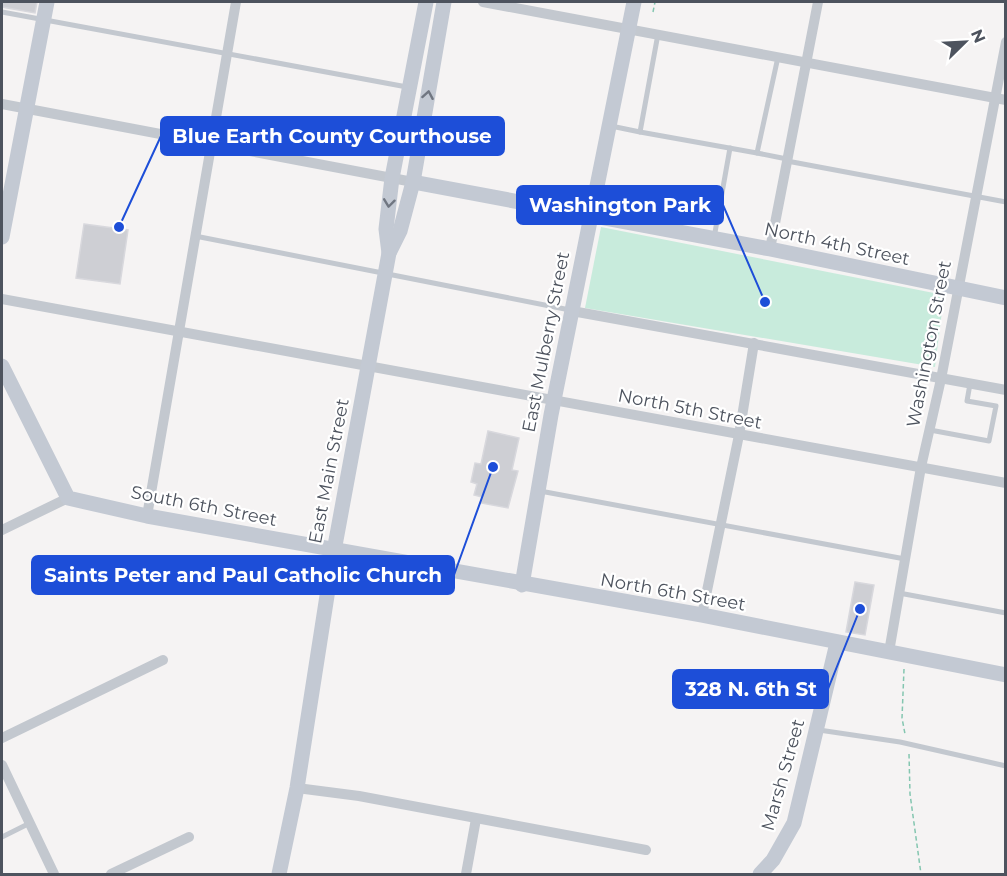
<svg xmlns="http://www.w3.org/2000/svg" width="1007" height="876" font-family="Montserrat,sans-serif">
	<style>
		.green { fill: #c8ebdc }
		.building { fill: #cecfd4; stroke: #d8d8dd; stroke-width: 1.5 }
		.lines { fill: none; stroke-linecap: round; stroke-linejoin: round }
		.path { stroke: #84c6b0; stroke-width: 1.5; stroke-dasharray: 4.5 3; stroke-linecap: butt }
		.lane { stroke: #c3c8cf; stroke-width: 5 }
		.street { stroke: #c3c8cf; stroke-width: 10 }
		.secondary { stroke: #c3c9d3; stroke-width: 15 }
		.oneway { stroke: #707681 }
		.labels { text-anchor: middle; dominant-baseline: central; stroke-width: 4.5; stroke-linejoin: round; paint-order: stroke }
		.street-label { font-size: 18px; fill: #4d535e; stroke: #fff }
		.leader { fill: none; stroke: #1d4ed8; stroke-width: 2 }
		.callout-dot { fill: #1d4ed8; stroke: #fff; stroke-width: 2 }
		.callout { fill: #1d4ed8; stroke: #1d4ed8; stroke-width: 2 }
		.callout-label { font-size: 20px; text-anchor: middle; font-weight: bold; fill: #fff }
	</style>
	<rect width="100%" height="100%" fill="#f5f3f3"/>
	<!-- green -->
	<polygon class="green" points="601,227 944,295 935,367 585,308"/>
	<!-- building -->
	<g class="building">
		<polygon points="2,2 37,2 35,13 2,7"/>
		<polygon points="84,224 128,230 120,284 76,278"/>
		<polygon points="488,431 519,438 512,470 518,471 508,508 481,503 482,497 474,495 477,484 471,482 475,463 481,464"/>
		<polygon points="855,582 874,585 865,635 846,632"/>
	</g>
	<g class="lines">
		<!-- path -->
		<g class="path">
			<polyline points="653,12 655,2"/>
			<polyline points="904,669 902,718 905,734"/>
			<polyline points="909,754 910,794 921,874"/>
		</g>
		<!-- lane -->
		<g class="lane">
			<polyline points="2,12 407,87"/>
			<polyline points="658,34 640,132 757,153 778,57"/>
			<polyline points="611,126 640,132"/>
			<polyline points="757,153 787,159"/>
			<polyline points="787,161 1006,202"/>
			<polyline points="195,236 570,310"/>
			<polyline points="714,238 730,148"/>
			<polyline points="930,430 989,441 996,406 967,401 970,384"/>
			<polyline points="540,491 905,559"/>
			<polyline points="899,593 1006,613"/>
			<polyline points="819,730 900,742 1006,766"/>
			<polyline points="2,837 30,823"/>
		</g>
		<!-- street -->
		<g class="street">
			<polyline points="483,2 1006,100"/>
			<polyline points="2,104 413,182"/>
			<polyline points="770,249 818,2"/>
			<polyline points="2,299 1006,483"/>
			<polyline points="572,311 1006,390"/>
			<polyline points="147,516 236,2"/>
			<polyline points="2,530 68,498"/>
			<polyline points="702,615 739,435 754,343"/>
			<polyline points="889,652 921,467 941,379 1006,42"/>
			<polyline points="2,738 163,660"/>
			<polyline points="2,765 54,874"/>
			<polyline points="297,788 359,796 646,850"/>
			<polyline points="111,874 189,837"/>
			<polyline points="466,874 476,819"/>
		</g>
		<!-- secondary -->
		<g class="secondary">
			<polyline points="413,182 770,249 1006,298"/>
			<polyline points="2,237 47,2"/>
			<polyline points="389,253 386,229 392,178 426,2"/>
			<polyline points="2,366 68,498 147,516 702,615 1006,675"/>
			<polyline points="522,585 551,415 634,2"/>
			<polyline points="279,874 297,788 334,551 389,253 400,231 413,182 444,2"/>
			<polyline points="760,874 773,860 794,823 837,643"/>
		</g>
	</g>
	<!-- one-way arrows -->
	<defs><path id="oneway-chevron" d="M-2-3.5L2.5 0L-2 3.5" fill="none" stroke-width="1.6" stroke-linecap="round" stroke-linejoin="round" transform="scale(1.5)"/></defs>
	<g class="oneway">
		<use href="#oneway-chevron" transform="translate(428 95) rotate(-80)"/>
		<use href="#oneway-chevron" transform="translate(389 203) rotate(97)"/>
	</g>
	<g class="labels">
		<!-- street labels -->
		<g class="street-label">
			<text transform="translate(837 244) rotate(12)">North 4th Street</text>
			<text transform="translate(546 342) rotate(-79)">East Mulberry Street</text>
			<text transform="translate(929 344) rotate(-79)">Washington Street</text>
			<text transform="translate(690 409) rotate(11)">North 5th Street</text>
			<text transform="translate(329 471) rotate(-79)">East Main Street</text>
			<text transform="translate(204 506) rotate(11)">South 6th Street</text>
			<text transform="translate(673 592) rotate(10)">North 6th Street</text>
			<text transform="translate(783 775) rotate(-74)">Marsh Street</text>
		</g>
	</g>
	<!-- callouts -->
	<path class="leader" d="M119 227L161 136M765 302L723 205M493 467L454 575M860 609L828 689"/>
	<g class="callout-dot">
		<circle cx="119" cy="227" r="6"/>
		<circle cx="765" cy="302" r="6"/>
		<circle cx="493" cy="467" r="6"/>
		<circle cx="860" cy="609" r="6"/>
	</g>
	<g class="callout">
		<rect x="161" y="117" width="343" height="38" rx="6"/>
		<rect x="517" y="186" width="206" height="38" rx="6"/>
		<rect x="32" y="556" width="422" height="38" rx="6"/>
		<rect x="673" y="670" width="155" height="38" rx="6"/>
	</g>
	<g class="callout-label">
		<text x="332" y="143">Blue Earth County Courthouse</text>
		<text x="620" y="212">Washington Park</text>
		<text x="243" y="582">Saints Peter and Paul Catholic Church</text>
		<text x="751" y="696">328 N. 6th St</text>
	</g>
	<!-- border -->
	<rect width="1007" height="876" fill="none" stroke="#4d535e" stroke-width="6"/>
	<!-- north arrow -->
	<g transform="translate(965 42) rotate(66)" stroke="#ffffff" stroke-width="4.5" paint-order="stroke">
	<path d="M0-4.5L10 22L0 15L-10 22Z" fill="#4d535e"/>
	<text y="-9" font-size="16" font-weight="bold" text-anchor="middle" fill="#4d535e">N</text>
	</g>
</svg>
